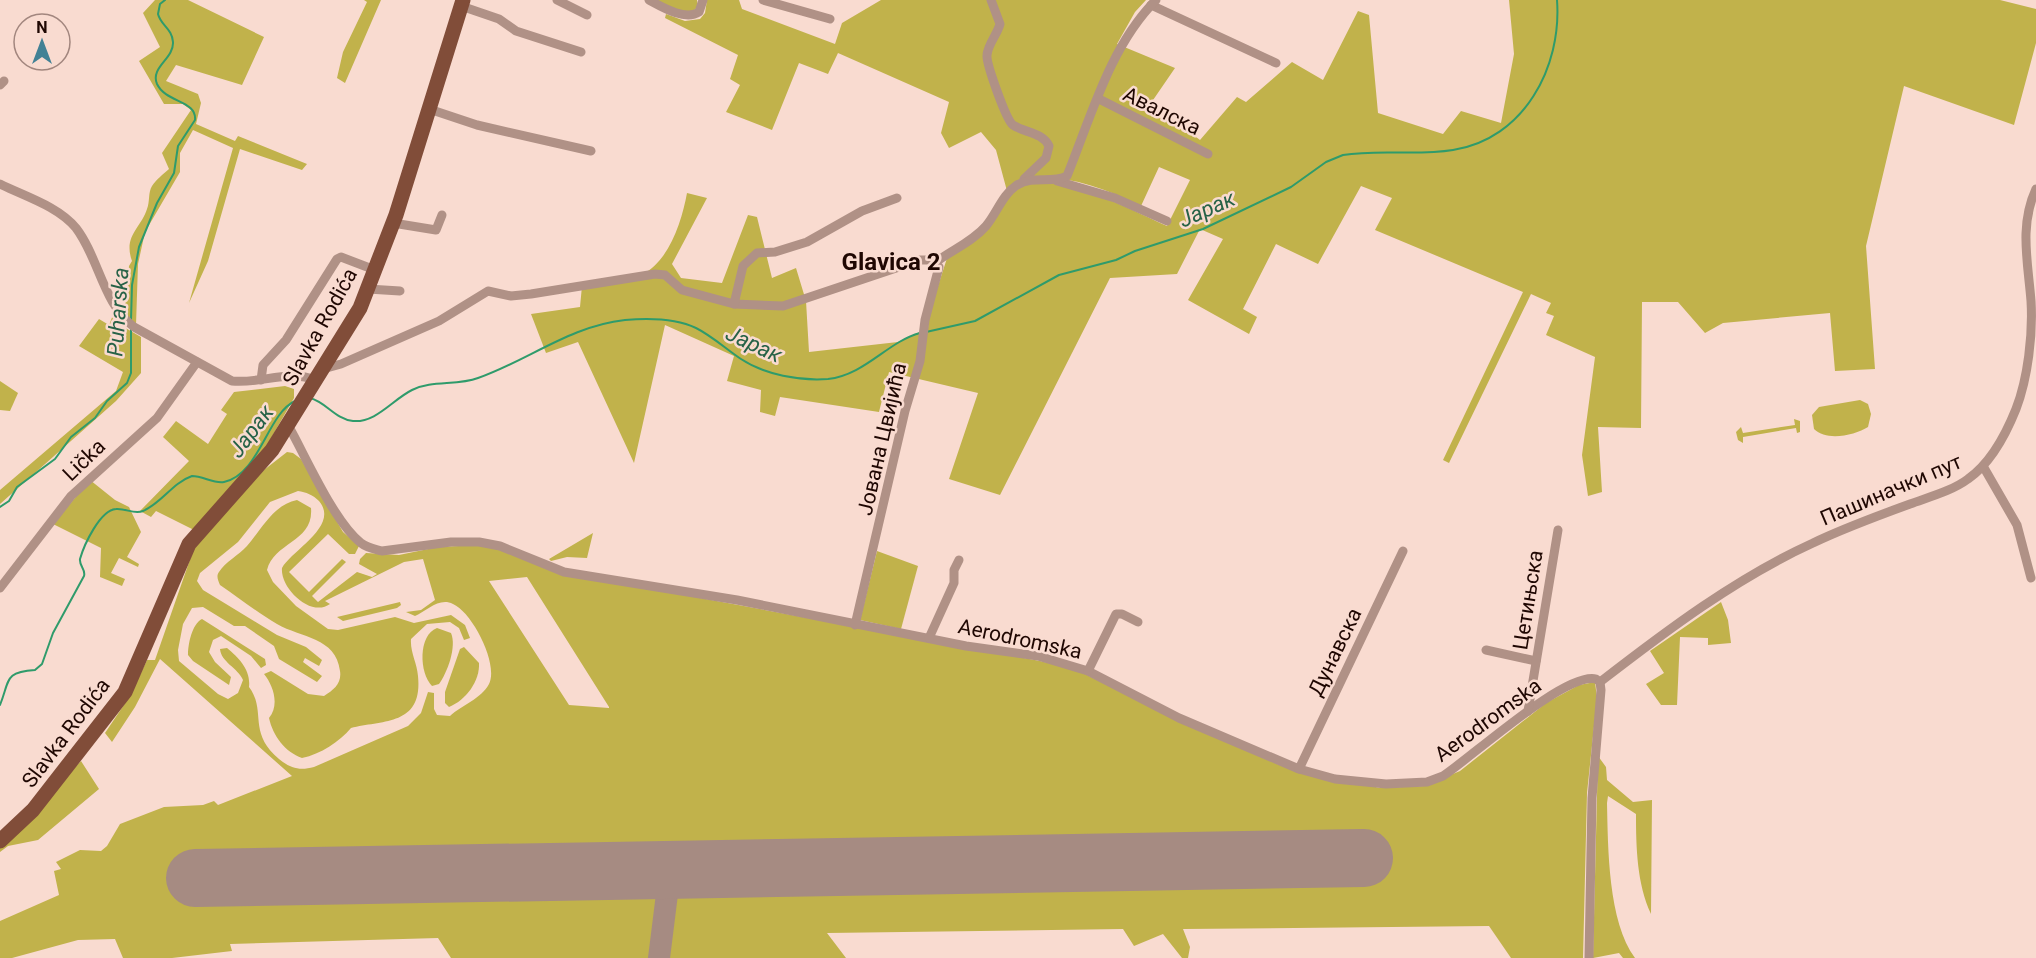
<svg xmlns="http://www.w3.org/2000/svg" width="2036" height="958" font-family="Roboto,sans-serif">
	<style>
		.green { fill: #c1b24b; fill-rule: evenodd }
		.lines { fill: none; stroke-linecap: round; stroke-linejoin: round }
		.stream { stroke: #2f9b6b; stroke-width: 2 }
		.taxiway { stroke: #a68b82; stroke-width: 22 }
		.runway { stroke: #a68b82; stroke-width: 58 }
		.street { stroke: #b09186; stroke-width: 9 }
		.primary { stroke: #814d39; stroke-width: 15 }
		.labels { text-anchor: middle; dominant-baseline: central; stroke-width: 5; stroke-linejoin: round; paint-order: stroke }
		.street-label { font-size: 21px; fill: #1f0702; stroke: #f9dbd0 }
		.water-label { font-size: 22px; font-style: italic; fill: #276247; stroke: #f9dbd0 }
		.quarter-label { font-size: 24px; font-weight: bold; fill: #1f0702; stroke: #f9dbd0 }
	</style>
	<rect width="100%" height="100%" fill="#f9dbd0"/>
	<!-- green -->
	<g class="green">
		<path d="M155 0H188L264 37 242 85 176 65 166 81 198 94 201 103 196 124 235 141 238 136 307 164 302 170 240 149 208 261 189 303 233 148 193 130 180 153V172L145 232 138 264 136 325 124 316 129 266 132 261C123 236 141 228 147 209 150 202 148 192 152 186 156 180 163 174 169 169L162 153 191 110 183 104H164L139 61 160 47 143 13Z"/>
		<polygon points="364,0 381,0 345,83 337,78 343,52 367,2"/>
		<polygon points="654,0 697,0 698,7 688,15"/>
		<path d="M707 0H739L742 9 835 44 842 23 881 0H1146L1135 12 1117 44 1175 68 1151 103 1200 140 1237 97 1246 102 1292 62 1323 80 1358 11 1369 15 1378 113 1443 134 1461 111 1501 123 1514 54 1509 0H2000L2036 9V43L2014 125 1904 86 1866 246 1875 369 1835 371 1830 313 1723 323 1705 333 1678 302H1642L1641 428 1598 427 1602 492 1588 496 1582 455 1595 357 1546 335 1554 316 1546 313 1551 303 1531 294 1449 463 1443 460 1523 292 1375 230 1392 198 1361 186 1318 264 1276 244 1243 309 1257 317 1249 334 1188 300 1223 239 1200 229 1177 274 1110 278 1000 495 949 479 978 393 889 372 879 412 780 397 775 416 760 412 761 390 727 381 734 356 665 325 634 463 578 342 546 353 531 314 580 307 582 286C602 283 625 283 643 274 670 260 682 220 687 193L707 198 672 264 681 278 722 283 748 215 757 217 772 278 796 268 806 301 809 352 898 342 928 328 929 314 948 255C963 246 983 238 993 223 1001 211 1004 198 1016 188 1046 164 1136 212 1167 226L1190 180 1159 167 1141 206C1104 188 1042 162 1007 191L996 150 981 132 949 148 941 133 949 102 838 53 828 74 799 63 772 130 726 112 740 85 730 79 738 55 665 18 666 14 685 21 700 19 705 13Z"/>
		<polygon points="113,315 122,326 141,337 141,373 116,401 0,504 0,490 116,391 123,372 79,346 99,319 109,325"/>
		<polygon points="0,381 18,393 10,411 0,410"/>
		<polygon points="285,386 294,389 294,398 266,447 194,530 156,511 151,517 140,511 189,461 163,437 176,421 208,444 227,414 221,410 234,392"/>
		<path d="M1860 400 1868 404 1871 414 1868 427C1855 435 1827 442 1814 429L1812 415 1819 407Z"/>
		<polygon points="1794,419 1800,421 1800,432 1797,433 1796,428 1743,437 1743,443 1738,440 1736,432 1741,427 1743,433 1795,425"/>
		<path d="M287 452 293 453 301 459 343 532 359 546 355 554H349L328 534 289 572 309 592 342 559 346 562 312 596 318 602 357 572 372 577 377 574 359 564 360 559 366 553 399 555 438 547 479 545 497 548 549 570 1040 661 1077 670 1198 730 1282 766 1380 788 1424 786 1460 771 1546 703 1579 685 1595 682 1597 698 1587 793 1583 958H1511L1489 926 1183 929 1190 947 1188 958H1182L1163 934 1134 946 1123 929 827 933 846 958H451L438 938 230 944 232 951 172 958H123L115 939 78 940 12 958H0V921L59 895 54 871 61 869 56 862 80 850 101 851 107 846 120 824 164 807 203 805 214 801 218 805 292 776 160 659 135 707 112 742 105 733 130 696 147 660H155L194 548 255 477ZM298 491C306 492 313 495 319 501 340 526 292 550 282 568 280 588 311 618 330 604L325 601 404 562 423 559 435 600 421 610 406 612 415 616C427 611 439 597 453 604 472 612 499 664 489 684 481 699 462 705 450 716L437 715 434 709V693L428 692 421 713 408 726 314 767C299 771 290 768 279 759 247 732 267 711 249 687 251 670 239 658 227 648L220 649C221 662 238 668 243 680L238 693 228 699 218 694 179 661 178 650 183 624 192 608 203 607 234 626H245L274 646 279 659 317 682 322 676 303 662 305 658 319 666 322 660 306 647 277 635 203 590 197 581 200 573 238 542 270 502ZM527 577 609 707V708L569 705 489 581Z"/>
		<polygon points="90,480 115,500 129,507 141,532 127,557 139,564 138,567 119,558 111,573 125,579 122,586 100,577 101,548 53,524"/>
		<path d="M297 500 311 508C314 542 274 542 267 570L273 582 296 606 328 629 338 630 395 617 414 623 451 615 465 625 470 638 464 640 459 628 450 622 427 624 411 639C410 652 417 663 418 676 423 726 383 720 351 728 339 742 321 754 302 758 285 752 273 736 269 718 280 705 273 685 264 674L271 671 308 694 324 696C334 690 342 683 340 671 336 637 301 638 277 624 258 613 239 598 220 585 218 580 216 576 219 572 225 562 239 555 247 546 261 530 274 504 297 500Z"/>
		<polygon points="593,533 587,558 567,557 551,561 549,559"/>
		<polygon points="877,551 918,566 901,629 860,620"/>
		<polygon points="400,602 401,605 397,608 343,621 337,617"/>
		<polygon points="1721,602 1728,620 1731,643 1708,645 1708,638 1680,637 1677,705 1661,705 1646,684 1664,673 1650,651"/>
		<path d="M202 619 265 659 266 665 261 668 251 656 221 636 213 640 209 652 215 662 231 677 229 685 193 661 188 655C188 644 192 624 202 619Z"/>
		<path d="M437 628 451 633C457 647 447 673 439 684L432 686C419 673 418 635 437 628Z"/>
		<path d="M464 647 479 663C480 681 466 700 449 707L445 703V692L460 649Z"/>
		<path d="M1598 756 1606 767 1607 780 1633 802 1652 800 1651 914C1637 884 1636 848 1636 814L1608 796 1607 803C1608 847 1608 922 1635 958H1623L1619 953 1593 958Z"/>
		<polygon points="81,761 99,789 38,840 8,846 0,852 0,848"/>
	</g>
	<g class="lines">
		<!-- stream -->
		<g class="stream">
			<path d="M131 320 132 285 139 247 157 203 174 173 178 146 195 120C197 100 166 103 157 84 150 67 174 59 173 42 172 28 161 26 158 14L160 4 165 0"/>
			<path d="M926 332 975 321 1059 275 1116 260 1135 251 1203 229 1291 187 1326 162 1343 155C1379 149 1416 156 1453 150 1524 139 1562 67 1557 0"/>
			<path d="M310 398C326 402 335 419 353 421 376 423 392 400 412 390 432 380 457 386 478 378 529 360 570 326 625 320 648 318 675 318 696 328 712 336 726 349 741 359 765 375 800 381 828 379 865 375 887 342 920 333"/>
			<polyline points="0,507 9,501 17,487 55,459 71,437 95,418 107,401 127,383 131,373 131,328"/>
			<path d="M0 705C10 680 4 672 35 670L42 664 53 633 84 576C86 569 79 566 80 559 84 545 100 510 116 509 126 508 134 515 143 511 162 503 172 483 192 476 203 476 214 484 224 482 260 474 267 414 295 401"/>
		</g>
		<!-- taxiway -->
		<polyline class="taxiway" points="659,958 670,870"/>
		<!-- runway -->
		<polyline class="runway" points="195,878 1364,858"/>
		<!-- street -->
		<g class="street">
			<polyline points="557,0 587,15"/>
			<path d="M649 0C662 7 685 21 699 12L703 0"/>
			<polyline points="763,0 830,19"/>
			<path d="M991 0 1000 24C997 35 988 44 987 55 986 63 1006 120 1013 125 1025 133 1042 132 1049 146L1046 158 1024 179"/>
			<polyline points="1151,5 1276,63"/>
			<polyline points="461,6 499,19 516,31 581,52"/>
			<polyline points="0,85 4,81"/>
			<polyline points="1099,99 1208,154"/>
			<polyline points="429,109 477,125 591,151"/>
			<polyline points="1057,181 1115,198 1167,221"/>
			<path d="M0 184C24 196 58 206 76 228 99 258 103 304 134 327L232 381C262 384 287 369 316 380"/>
			<polyline points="393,223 436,230 442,215"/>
			<path d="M936 262C952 250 972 242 986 226 997 213 1002 195 1017 185 1034 175 1051 184 1067 176 1091 117 1110 46 1156 0"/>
			<polyline points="368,289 400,291"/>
			<polyline points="734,304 783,306 920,260 933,260 939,267 925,320 920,361 905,411 855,625"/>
			<polyline points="323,369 341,364 439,321 488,291 511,296 531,294 655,274 665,275 682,290 734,304 743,266 757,253 775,252 807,242 862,211 897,198"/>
			<polyline points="261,380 263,365 286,340 337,259 341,257 375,270"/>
			<path d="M288 425C306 457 334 522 361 543 367 548 375 549 382 551L451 542H479L500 546 564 572 737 600 966 646 1038 656 1088 671 1179 718 1299 769 1335 779 1386 784 1427 782 1443 776C1472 757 1566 671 1596 679L1600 682 1601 690 1592 798 1589 958"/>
			<polyline points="1983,466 2017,525 2031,578"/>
			<polyline points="0,588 71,496 157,418 197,362"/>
			<polyline points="929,638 954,583 954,570 959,560"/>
			<polyline points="1486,650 1536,661"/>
			<polyline points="1088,671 1116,614 1122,614 1138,622"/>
			<path d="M1600 682C1666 631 1736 578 1813 543 1844 528 1877 516 1910 504 1929 497 1952 491 1968 479 1991 463 2006 434 2016 409 2028 378 2033 334 2031 301 2028 262 2019 226 2036 189"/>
			<polyline points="1528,711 1558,530"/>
			<polyline points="1299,769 1403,551"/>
		</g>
		<!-- primary -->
		<polyline class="primary" points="0,841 33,810 125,692 189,544 272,450 360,308 396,215 463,0"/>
	</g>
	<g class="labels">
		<!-- street labels -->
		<g class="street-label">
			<text transform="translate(1162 111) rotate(26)">Авалска</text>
			<text transform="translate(320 327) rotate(-61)">Slavka Rodića</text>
			<text transform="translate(882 439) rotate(-77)">Јована Цвијића</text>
			<text transform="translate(84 460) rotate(-44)">Lička</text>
			<text transform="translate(1891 490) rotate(-23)">Пашиначки пут</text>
			<text transform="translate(1528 600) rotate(-81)">Цетињска</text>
			<text transform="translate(1020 639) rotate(12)">Aerodromska</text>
			<text transform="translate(1335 652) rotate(-64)">Дунавска</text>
			<text transform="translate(1488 720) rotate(-36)">Aerodromska</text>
			<text transform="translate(66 733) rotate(-53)">Slavka Rodića</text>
		</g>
		<!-- water labels -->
		<g class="water-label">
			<text transform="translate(1207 209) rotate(-24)">Јарак</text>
			<text transform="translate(118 312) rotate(-86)">Puharska</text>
			<text transform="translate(754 344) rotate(25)">Јарак</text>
			<text transform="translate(251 431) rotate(-53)">Јарак</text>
		</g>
		<!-- quarter labels -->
		<g class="quarter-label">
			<text x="891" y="262">Glavica 2</text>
		</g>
	</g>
	<!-- north arrow -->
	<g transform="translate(42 42)"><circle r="28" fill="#f9dbd0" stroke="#a2867e" stroke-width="1.5"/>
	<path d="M0-4.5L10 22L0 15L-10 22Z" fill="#428195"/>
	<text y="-9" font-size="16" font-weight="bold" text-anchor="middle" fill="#1f0702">N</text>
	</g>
</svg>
